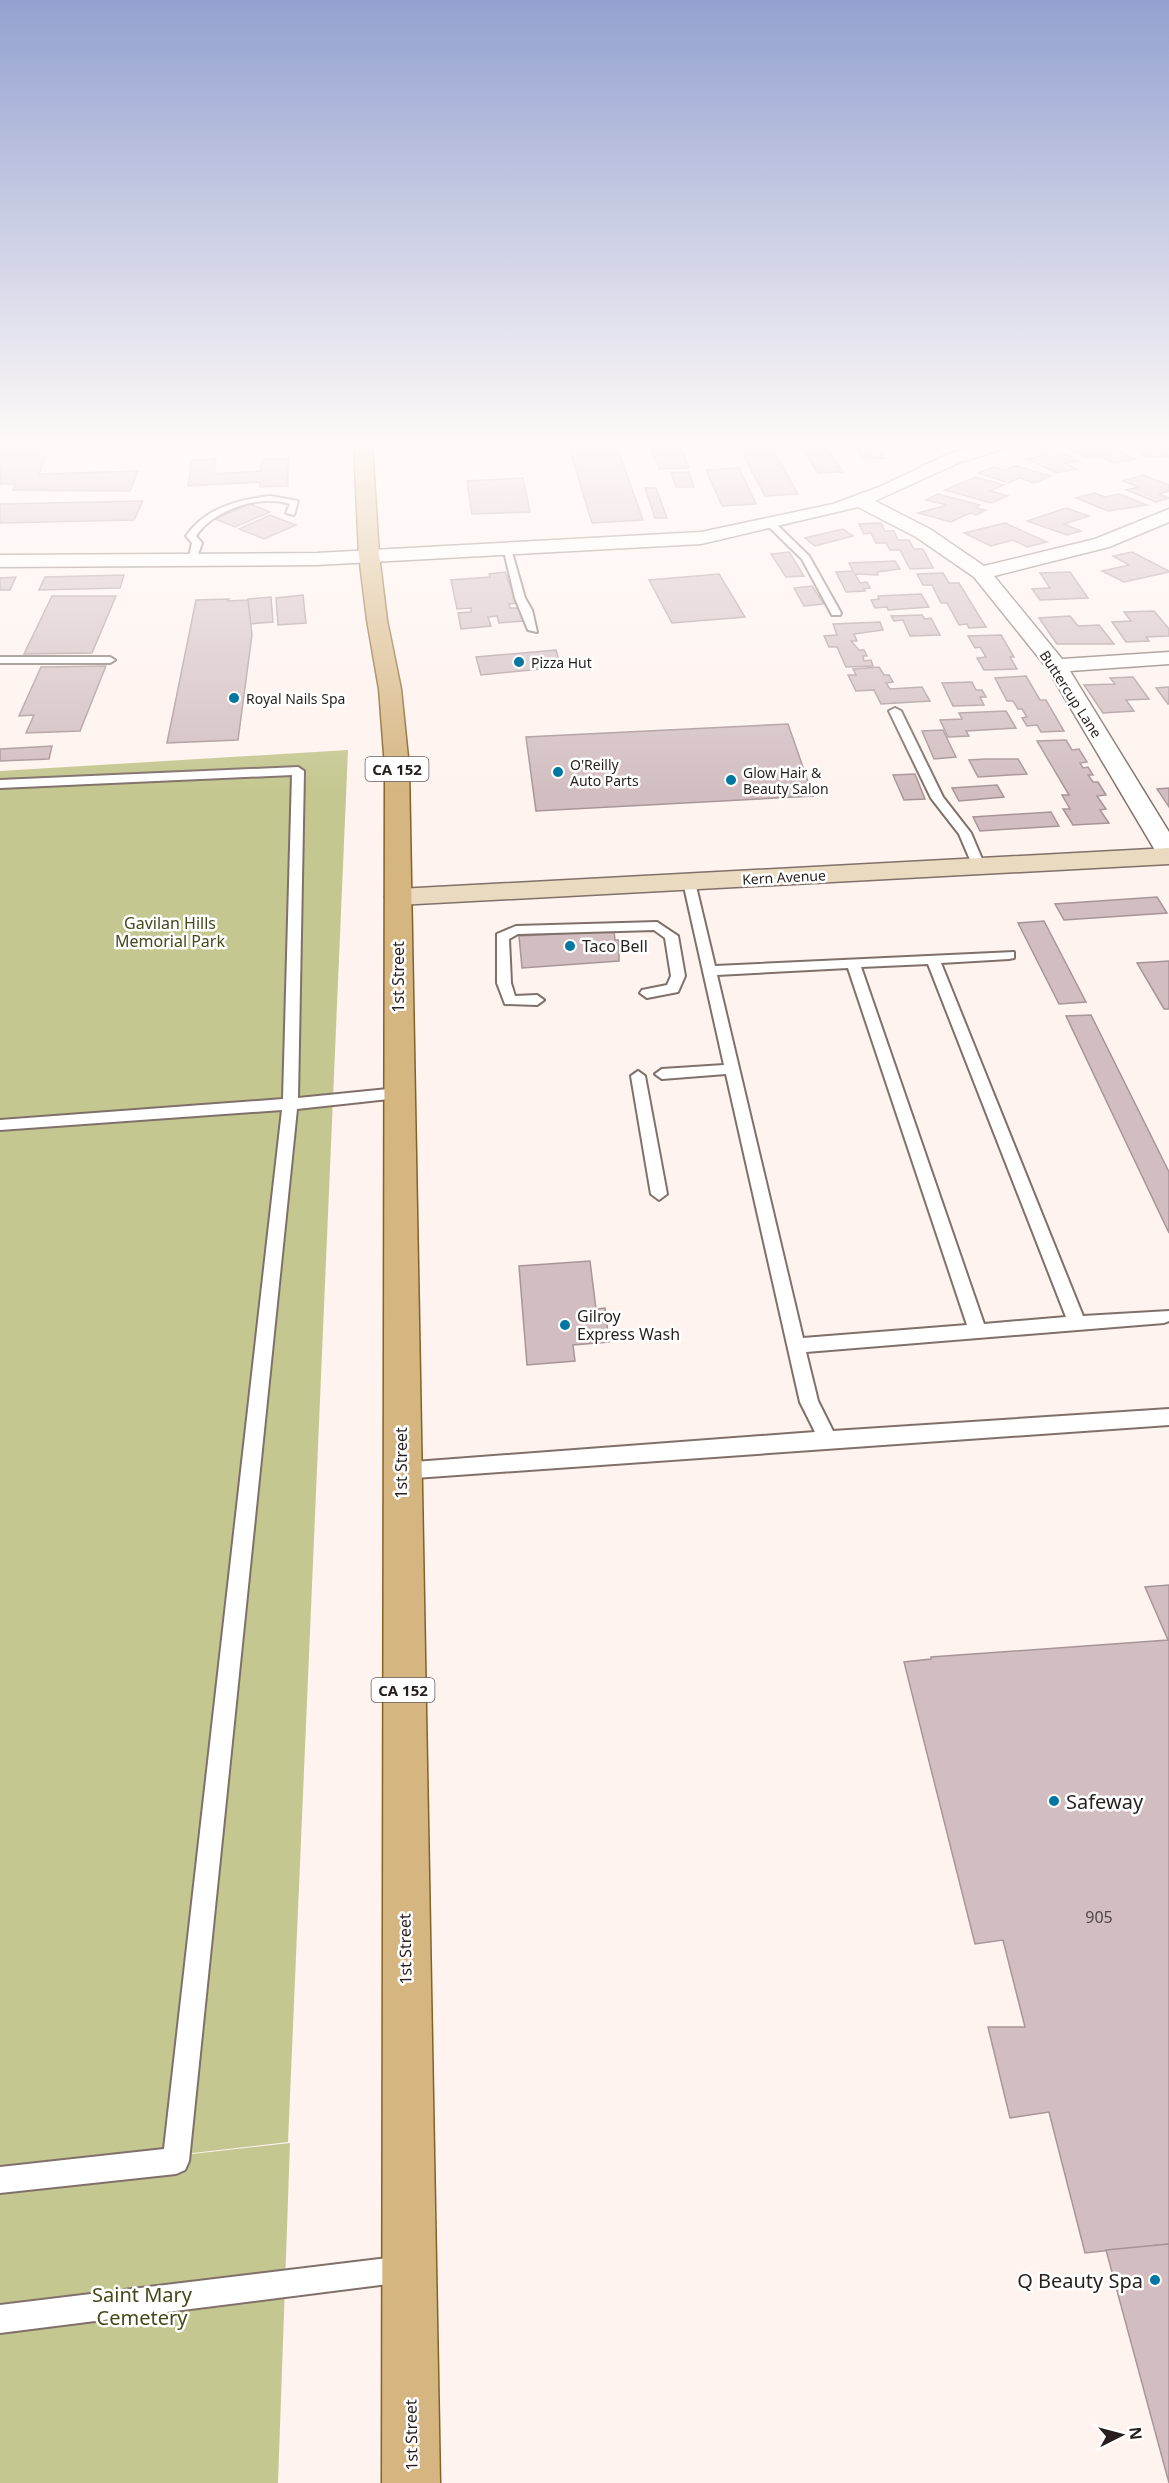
<svg xmlns="http://www.w3.org/2000/svg" width="1169" height="2483" font-family="'Noto Sans',sans-serif">
	<style>
		.green { fill: #c4c78f }
		.building { fill: #d2bec1; stroke: #a89598; stroke-width: 1.5 }
		.lines { fill: none; stroke-linecap: round; stroke-linejoin: round }
		.lane-casing { stroke: #80706a; stroke-width: 4 }
		.street-casing { stroke: #80706a; stroke-width: 3 }
		.secondary-casing { stroke: #80706a; stroke-width: 3 }
		.primary-casing { stroke: #866126; stroke-width: 3 }
		.lane { fill: #fff; fill-rule: evenodd }
		.street { fill: #fff; fill-rule: evenodd }
		.secondary { fill: #eadabf; fill-rule: evenodd }
		.primary { fill: #d5b580; fill-rule: evenodd }
		.poi-dot { fill: #0077a0; stroke: #fff; stroke-width: 2 }
		.labels { text-anchor: middle; dominant-baseline: central; stroke-width: 5; stroke-linejoin: round; paint-order: stroke }
		.far-poi-label { font-size: 14px; fill: #261f1d; stroke: #fff; text-anchor: start }
		.far-street-label { font-size: 14px; fill: #261f1d; stroke: #fff }
		.shield { fill: #fff; stroke: #676261; stroke-width: 1.5 }
		.shield-label { font-size: 15px; font-weight: bold; fill: #261f1d }
		.park-label { font-size: 16px; fill: #47481a; stroke: #fff }
		.poi-label { font-size: 16px; fill: #261f1d; stroke: #fff; text-anchor: start }
		.street-label { font-size: 16px; fill: #261f1d; stroke: #fff }
		.near-number-label { font-size: 16px; fill: #514746 }
		.near-poi-label { font-size: 20px; fill: #261f1d; stroke: #fff; text-anchor: start }
		.near-park-label { font-size: 20px; fill: #47481a; stroke: #fff }
	</style>
	<rect width="100%" height="100%" fill="#fef3ef"/>
	<!-- green -->
	<g class="green">
		<polygon points="348,750 288,2142 0,2175 0,771"/>
		<polygon points="290,2143 278,2483 0,2483 0,2176"/>
	</g>
	<!-- building -->
	<g class="building">
		<polygon points="0,444 49,444 39,474 138,471 130,491 13,490 15,484 0,484"/>
		<polygon points="568,444 616,444 643,520 592,523"/>
		<polygon points="649,444 679,444 689,468 659,469"/>
		<polygon points="737,444 770,444 798,494 765,496"/>
		<polygon points="799,444 824,444 843,472 818,473"/>
		<polygon points="853,444 875,444 885,458 864,459"/>
		<polygon points="1085,444 1090,447 1108,444 1135,459 1112,463 1099,456 1087,458 1067,447"/>
		<polygon points="1133,444 1169,444 1169,449 1161,449 1168,456 1145,457"/>
		<polygon points="1055,449 1079,461 1065,463 1077,469 1057,473 1026,459 1047,455 1041,452"/>
		<polygon points="288,458 288,486 260,487 260,482 188,486 192,460 216,459 214,474 261,471 262,459"/>
		<polygon points="1016,466 1051,476 1034,483 1020,478 1009,483 978,473 994,467 1004,470"/>
		<polygon points="739,468 756,504 722,506 706,470"/>
		<polygon points="689,472 694,487 676,487 671,473"/>
		<polygon points="1143,475 1169,485 1169,491 1159,494 1169,498 1156,502 1126,490 1139,487 1123,481"/>
		<polygon points="975,477 1004,485 990,491 1008,496 991,503 945,490"/>
		<polygon points="523,478 530,512 472,514 467,481"/>
		<polygon points="645,488 656,488 667,518 655,518"/>
		<polygon points="1094,493 1105,497 1119,494 1147,505 1108,511 1076,498"/>
		<polygon points="938,494 980,505 976,508 986,510 976,515 970,513 951,522 918,513 947,505 926,500"/>
		<polygon points="143,501 134,520 0,523 0,504"/>
		<polygon points="250,504 270,512 235,527 215,519"/>
		<polygon points="1066,508 1089,516 1064,524 1081,531 1067,535 1027,521"/>
		<polygon points="270,515 296,525 264,539 239,529"/>
		<polygon points="881,523 885,531 894,531 898,540 909,540 914,549 923,549 933,568 910,569 900,550 890,550 886,543 876,543 871,533 864,534 859,524"/>
		<polygon points="1005,523 1047,542 1027,547 1013,540 991,546 964,533"/>
		<polygon points="843,529 853,536 815,546 805,538"/>
		<polygon points="789,552 804,576 786,577 771,554"/>
		<polygon points="1132,552 1169,571 1169,572 1124,582 1102,571 1129,565 1113,556"/>
		<polygon points="895,561 900,569 877,572 878,575 855,574 860,583 867,582 870,588 864,589 865,591 846,592 836,572 853,571 849,563"/>
		<polygon points="505,572 517,603 509,604 510,608 521,608 523,621 499,623 497,616 488,617 491,626 461,629 458,613 471,612 471,608 457,609 451,580 490,577 489,574"/>
		<polygon points="1070,572 1088,598 1040,600 1032,589 1050,588 1040,573"/>
		<polygon points="943,573 949,583 959,583 986,627 969,628 967,624 959,625 947,603 941,603 932,585 923,585 917,574"/>
		<polygon points="719,574 745,617 672,623 649,580"/>
		<polygon points="124,575 120,588 39,590 45,577"/>
		<polygon points="16,577 10,590 0,590 0,578"/>
		<polygon points="812,586 824,604 804,606 794,588"/>
		<polygon points="921,594 929,607 888,610 887,607 875,608 871,600 879,599 878,596"/>
		<polygon points="303,595 306,623 278,625 276,598"/>
		<polygon points="52,596 116,596 92,653 24,654"/>
		<polygon points="271,597 273,622 249,624 248,599"/>
		<polygon points="229,599 228,601 248,600 252,635 238,740 167,743 196,600"/>
		<polygon points="1154,611 1169,629 1169,636 1146,637 1149,641 1126,642 1112,622 1131,621 1124,612"/>
		<polygon points="922,615 925,619 931,618 940,635 910,636 903,620 894,621 891,616"/>
		<polygon points="1070,616 1078,626 1099,625 1114,644 1057,644 1039,618"/>
		<polygon points="880,622 883,630 854,634 857,641 851,641 859,650 864,650 867,656 863,656 864,661 871,660 873,666 846,667 837,647 829,647 824,636 837,635 833,624"/>
		<polygon points="1001,635 1014,657 1010,657 1017,669 984,670 977,658 986,657 980,647 975,648 968,636"/>
		<polygon points="556,650 561,667 481,675 476,657"/>
		<polygon points="106,666 80,731 26,733 34,715 19,716 41,667"/>
		<polygon points="879,667 884,675 889,675 893,682 886,683 890,689 922,687 930,701 881,704 874,690 856,691 848,675 856,675 853,669"/>
		<polygon points="1026,676 1040,700 1046,700 1064,731 1041,732 1037,725 1027,726 1022,718 1027,717 1022,709 1018,709 1013,701 1007,701 995,678"/>
		<polygon points="1133,677 1149,699 1126,700 1134,711 1103,713 1084,685 1115,684 1110,678"/>
		<polygon points="972,682 976,690 982,690 986,697 980,697 984,705 953,706 942,683"/>
		<polygon points="1169,687 1169,704 1168,704 1156,688"/>
		<polygon points="1006,711 1016,728 966,731 969,736 948,737 940,720 962,719 959,713"/>
		<polygon points="788,724 813,796 536,811 526,737"/>
		<polygon points="943,730 956,757 934,759 922,731"/>
		<polygon points="1066,740 1072,750 1079,749 1087,762 1080,763 1083,768 1088,767 1093,775 1088,775 1093,782 1098,782 1106,795 1097,796 1106,809 1100,810 1109,823 1073,825 1063,809 1070,809 1062,795 1069,795 1037,741"/>
		<polygon points="52,746 49,759 0,761 0,749"/>
		<polygon points="986,759 1018,759 1027,774 978,777 969,760"/>
		<polygon points="915,774 925,799 904,800 893,775"/>
		<polygon points="997,785 1004,797 959,801 952,788"/>
		<polygon points="1169,788 1169,807 1157,789"/>
		<polygon points="1051,812 1059,826 980,831 973,817"/>
		<polygon points="1157,897 1167,913 1064,920 1055,904"/>
		<polygon points="1044,921 1086,1002 1059,1004 1018,923"/>
		<polygon points="614,931 615,940 619,940 619,961 522,968 519,936"/>
		<polygon points="1169,961 1169,1009 1164,1009 1137,963"/>
		<polygon points="1091,1015 1169,1172 1169,1233 1066,1016"/>
		<polygon points="590,1261 596,1309 605,1308 609,1342 573,1345 575,1361 527,1365 519,1266"/>
		<polygon points="1169,1585 1169,2244 1085,2253 1049,2112 1010,2118 988,2027 1025,2027 1003,1940 975,1944 904,1662 931,1659 931,1657 1168,1640 1145,1587"/>
		<polygon points="1169,2244 1169,2483 1106,2250"/>
	</g>
	<g class="lines">
		<!-- lane casing -->
		<g class="lane-casing">
			<g id="lane">
				<path d="M270 496 298 501 294 515 286 513 290 504C260 494 213 510 196 536L202 543 196 560 188 562 192 543 186 536C205 508 238 500 270 496Z"/>
				<polygon points="767,521 773,521 809,556 841,613 840,615 832,615 802,559 767,525"/>
				<polygon points="503,547 511,549 525,598 532,610 537,632 528,630 515,598"/>
				<polygon points="0,657 110,657 115,660 110,663 0,663"/>
				<polygon points="895,708 901,711 943,797 971,833 985,866 984,869 974,869 959,834 931,798 889,711"/>
				<polygon points="298,767 304,771 298,1098 398,1088 406,1093 398,1098 297,1109 189,2161 185,2170 176,2174 0,2193 0,2167 164,2149 282,1110 0,1130 0,1120 283,1099 292,775 0,788 0,780"/>
				<path d="M689 878 695 882 715 966 1014 952V958L1009 959 941 963 1083 1316 1169 1311V1321L1164 1323 806 1352 818 1401 833 1431 1169 1409V1425L401 1479 394 1477 392 1471 394 1465 401 1463 815 1432 800 1402 726 1074 662 1079 655 1074 662 1069 724 1065 683 882ZM928 964 1066 1317 984 1324 861 967ZM848 968 967 1325 803 1338 717 975Z"/>
				<polygon points="657,922 678,936 685,976 678,992 647,998 640,993 642,990 667,985 671,976 665,938 654,930 518,934 509,939 511,983 515,996 537,995 544,1000 537,1005 505,1004 497,983 497,934 516,926"/>
				<polygon points="638,1071 645,1076 667,1194 659,1200 651,1194 631,1076"/>
				<polygon points="404,2256 413,2260 417,2269 413,2278 404,2282 0,2333 0,2305"/>
			</g>
		</g>
		<!-- street casing -->
		<g class="street-casing">
			<polygon id="street" points="980,444 1007,444 1005,448 956,464 875,501 930,529 984,566 1095,539 1169,509 1169,522 1109,547 994,576 1062,659 1169,652 1169,664 1070,671 1169,832 1169,860 1160,857 1156,852 1047,668 974,577 916,537 858,507 701,544 317,565 0,567 0,555 317,553 701,532 833,504 879,487 944,456"/>
		</g>
		<!-- secondary casing -->
		<g class="secondary-casing">
			<polygon id="secondary" points="1169,848 1169,864 398,905 389,903 385,897 389,891 398,889"/>
		</g>
		<!-- primary casing -->
		<g class="primary-casing">
			<polygon id="primary" points="354,444 372,444 379,555 387,620 401,689 409,767 440,2483 382,2483 385,767 379,689 367,620 359,555"/>
		</g>
		<!-- lane -->
		<use href="#lane" class="lane"/>
		<!-- street -->
		<use href="#street" class="street"/>
		<!-- secondary -->
		<use href="#secondary" class="secondary"/>
		<!-- primary -->
		<use href="#primary" class="primary"/>
	</g>
	<!-- sky -->
	<linearGradient id="sky" x2="0" y2="1"><stop stop-color="#94a1d0"/><stop offset="0.56" stop-color="#fffaf8"/><stop offset="1" stop-color="#fffaf8" stop-opacity="0"/></linearGradient>
	<rect width="1169" height="792" fill="url(#sky)"/>
	<!-- markers -->
	<g class="poi-dot">
		<circle cx="519" cy="662" r="6"/>
		<circle cx="234" cy="698" r="6"/>
		<circle cx="558" cy="772" r="6"/>
		<circle cx="731" cy="780" r="6"/>
		<circle cx="570" cy="946" r="6"/>
		<circle cx="565" cy="1325" r="6"/>
		<circle cx="1054" cy="1801" r="6"/>
		<circle cx="1155" cy="2280" r="6"/>
	</g>
	<g class="labels">
		<!-- far-poi labels -->
		<g class="far-poi-label">
			<text x="531" y="662">Pizza Hut</text>
			<text x="246" y="698">Royal Nails Spa</text>
			<text x="570" y="764">O'Reilly<tspan x="570" dy="16">Auto Parts</tspan></text>
			<text x="743" y="772">Glow Hair &amp;<tspan x="743" dy="16">Beauty Salon</tspan></text>
		</g>
		<!-- far-street labels -->
		<g class="far-street-label">
			<text transform="translate(1071 694) rotate(57)">Buttercup Lane</text>
			<text transform="translate(784 877) rotate(-3)">Kern Avenue</text>
		</g>
		<!-- shield labels -->
		<g class="shield">
			<rect x="365.5" y="757" width="63" height="24" rx="4.5"/>
			<rect x="371.5" y="1678" width="63" height="24" rx="4.5"/>
		</g>
		<g class="shield-label">
			<text x="397" y="769">CA 152</text>
			<text x="403" y="1690">CA 152</text>
		</g>
		<!-- park labels -->
		<g class="park-label">
			<text x="170" y="923">Gavilan Hills<tspan x="170" dy="18">Memorial Park</tspan></text>
		</g>
		<!-- poi labels -->
		<g class="poi-label">
			<text x="582" y="946">Taco Bell</text>
			<text x="577" y="1316">Gilroy<tspan x="577" dy="18">Express Wash</tspan></text>
		</g>
		<!-- street labels -->
		<g class="street-label">
			<text transform="translate(398 977) rotate(-90)">1st Street</text>
			<text transform="translate(401 1463) rotate(-90)">1st Street</text>
			<text transform="translate(405 1949) rotate(-91)">1st Street</text>
			<text transform="translate(411 2435) rotate(-91)">1st Street</text>
		</g>
		<!-- near-number labels -->
		<g class="near-number-label">
			<text x="1099" y="1917">905</text>
		</g>
		<!-- near-poi labels -->
		<g class="near-poi-label">
			<text x="1066" y="1801">Safeway</text>
			<text x="1143" y="2280" text-anchor="end">Q Beauty Spa</text>
		</g>
		<!-- near-park labels -->
		<g class="near-park-label">
			<text x="142" y="2294">Saint Mary<tspan x="142" dy="23">Cemetery</tspan></text>
		</g>
	</g>
	<!-- north arrow -->
	<g transform="translate(1121 2435) rotate(84)" stroke="#ffffff" stroke-width="4.5" paint-order="stroke">
	<path d="M0-4.5L10 22L0 15L-10 22Z" fill="#261f1d"/>
	<text y="-9" font-size="16" font-weight="bold" text-anchor="middle" fill="#261f1d">N</text>
	</g>
</svg>
